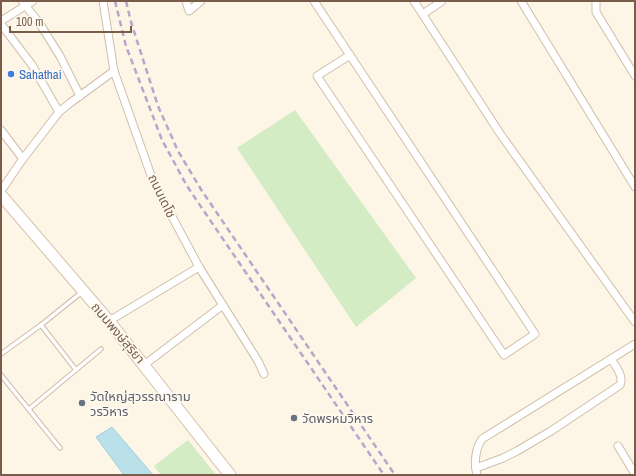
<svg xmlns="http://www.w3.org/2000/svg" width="636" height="476" font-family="'Archivo Narrow','Noto Sans Thai',sans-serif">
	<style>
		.green { fill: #d3ecc4 }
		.water { fill: #bae0e9; stroke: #a0cfdb }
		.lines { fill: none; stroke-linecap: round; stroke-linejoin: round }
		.service-casing { stroke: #d0beac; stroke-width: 5.5 }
		.minor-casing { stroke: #d0beac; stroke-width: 9 }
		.secondary-casing { stroke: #d6c0ac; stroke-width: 13 }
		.service { stroke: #fff; stroke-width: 3.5 }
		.minor { stroke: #fff; stroke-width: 7 }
		.secondary { stroke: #fff; stroke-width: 11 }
		.rail { stroke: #baa4c9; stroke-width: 2.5; stroke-dasharray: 6 4; stroke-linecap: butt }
		.shop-dot { fill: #3f7fe0; stroke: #fff9ef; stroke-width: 1.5 }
		.worship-dot { fill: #6b7280; stroke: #fff9ef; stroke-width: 1.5 }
		.labels { text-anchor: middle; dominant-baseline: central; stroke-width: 3.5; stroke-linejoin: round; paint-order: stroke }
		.shop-label { font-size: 13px; fill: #366cbe; stroke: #fff9ef; text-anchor: start }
		.street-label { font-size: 13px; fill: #795d4a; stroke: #fff9ef }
		.worship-label { font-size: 13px; fill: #5b616d; stroke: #fff9ef; text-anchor: start }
	</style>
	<rect width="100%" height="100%" fill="#fdf6e7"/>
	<!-- green -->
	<g class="green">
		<polygon points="295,110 416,278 356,327 237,148"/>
		<polygon points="188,440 216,475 161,475 154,466"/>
	</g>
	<!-- water -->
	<polygon class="water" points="112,427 153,475 124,475 96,437"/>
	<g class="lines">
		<!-- service casing -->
		<g class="service-casing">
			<g id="service">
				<polyline points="41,325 76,370"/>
				<polyline points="1,354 41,325 82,292"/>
				<polyline points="1,375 60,448"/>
				<polyline points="29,409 101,349"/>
			</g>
		</g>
		<!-- minor casing -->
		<g class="minor-casing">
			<g id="minor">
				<polyline points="22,1 40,24 60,56 80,96"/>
				<polyline points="103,1 114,71 153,181 199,267 258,361 264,374"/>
				<polyline points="186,1 189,11 201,1"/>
				<polyline points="314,1 535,334 504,355 317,76 350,55"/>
				<polyline points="414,1 501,135 635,322"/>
				<polyline points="521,1 635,187"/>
				<polyline points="596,1 596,12 635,76"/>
				<polyline points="423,14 442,1"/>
				<polyline points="1,21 33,1"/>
				<polyline points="1,24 32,65 59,112"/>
				<polyline points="1,130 23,159"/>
				<polyline points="1,191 22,160 59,112 70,103 114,71"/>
				<polyline points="109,321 199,267"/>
				<polyline points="144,365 223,305"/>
				<polyline points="618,446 635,474"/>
				<path d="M476 468 503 458 517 451 551 431 620 385C624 376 616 367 611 359"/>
				<path d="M477 475C474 464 475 449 482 439L635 344"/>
			</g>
		</g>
		<!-- secondary casing -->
		<g class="secondary-casing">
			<polyline id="secondary" points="1,195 109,321 230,475"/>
		</g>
		<!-- service -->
		<use href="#service" class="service"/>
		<!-- minor -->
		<use href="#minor" class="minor"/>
		<!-- secondary -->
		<use href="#secondary" class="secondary"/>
		<!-- rail -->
		<g class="rail">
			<polyline points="115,1 126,46 162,140 187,186 210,220 384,475"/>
			<polyline points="126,1 131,22 158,106 178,151 202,191 395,475"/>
		</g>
	</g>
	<!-- markers -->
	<circle class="shop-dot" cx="11" cy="74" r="4"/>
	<g class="worship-dot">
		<circle cx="82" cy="403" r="4"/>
		<circle cx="294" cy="418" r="4"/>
	</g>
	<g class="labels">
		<!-- shop labels -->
		<g class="shop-label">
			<text x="19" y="74">Sahathai</text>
		</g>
		<!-- street labels -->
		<g class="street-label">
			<text transform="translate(162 196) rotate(64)">ถนนเดโช</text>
			<text transform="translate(118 333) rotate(50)">ถนนพงษ์สุริยา</text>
		</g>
		<!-- worship labels -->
		<g class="worship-label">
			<text x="90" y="396">วัดใหญ่สุวรรณาราม<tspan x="90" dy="15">วรวิหาร</tspan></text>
			<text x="302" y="418">วัดพรหมวิหาร</text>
		</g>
	</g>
	<!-- border -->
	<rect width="636" height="476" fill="none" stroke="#795d4a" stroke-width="4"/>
	<!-- scale -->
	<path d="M10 26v6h121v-6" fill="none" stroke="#795d4a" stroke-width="2"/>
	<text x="16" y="26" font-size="12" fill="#795d4a" stroke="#fff9ef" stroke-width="3" paint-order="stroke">100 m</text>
</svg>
